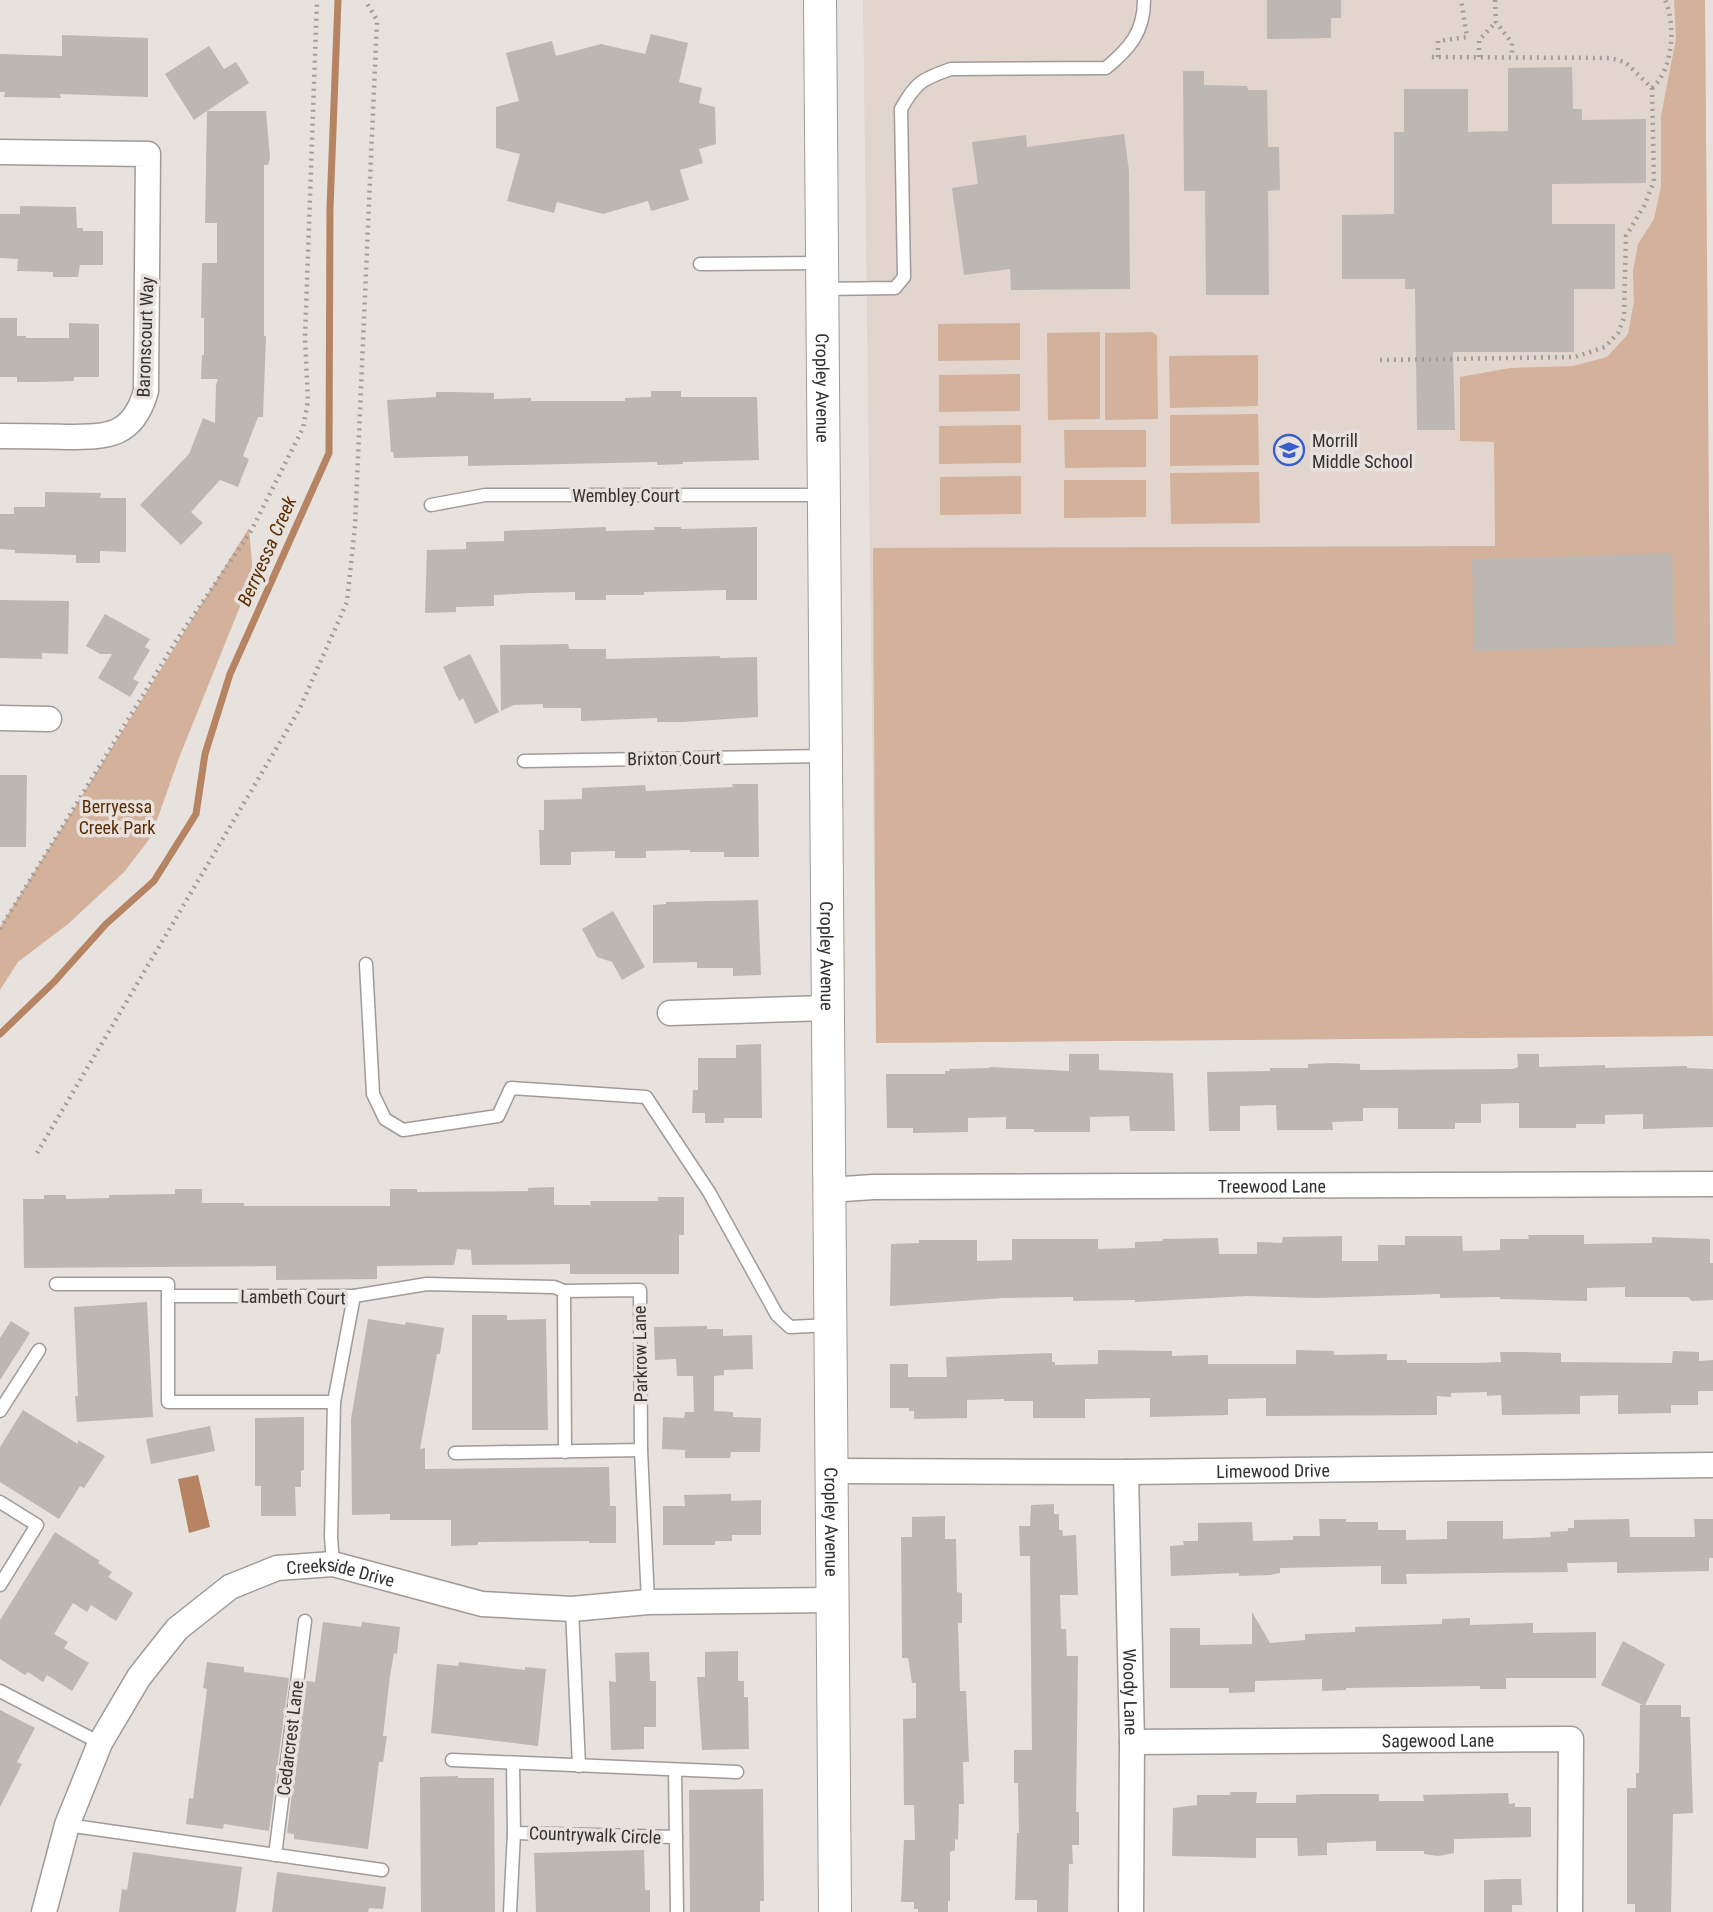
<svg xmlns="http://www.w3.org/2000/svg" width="1713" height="1912" font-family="'Roboto Condensed',sans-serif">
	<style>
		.built { fill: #e1d5cd }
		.green { fill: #d4b19a }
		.water { fill: #b68462 }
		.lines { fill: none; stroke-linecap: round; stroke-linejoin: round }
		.stream { stroke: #b68462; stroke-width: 7 }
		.building { fill: #bcb7b3 }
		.service-casing { stroke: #a09b98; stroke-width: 15 }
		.minor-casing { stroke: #a09b98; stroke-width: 27 }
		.tertiary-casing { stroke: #a09b98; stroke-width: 34 }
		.path { stroke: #a29d9b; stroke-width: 4.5; stroke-dasharray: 2 5; stroke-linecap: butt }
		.service { stroke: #fff; stroke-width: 12 }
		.minor { stroke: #fff; stroke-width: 24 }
		.tertiary { stroke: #fff; stroke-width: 32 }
		.labels { text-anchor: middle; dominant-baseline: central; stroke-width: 7; stroke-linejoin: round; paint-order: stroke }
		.street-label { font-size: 18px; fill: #343231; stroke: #e8e2df }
		.poi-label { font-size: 18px; fill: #343231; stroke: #e8e2df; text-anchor: start }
		.park-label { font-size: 18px; fill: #5a2b00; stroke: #e8e2df }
		.water-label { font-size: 19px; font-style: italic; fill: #5d2e01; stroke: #e8e2df }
	</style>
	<rect width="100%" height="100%" fill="#e8e2df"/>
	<!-- built -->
	<polygon class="built" points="863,0 1705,0 1713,1036 876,1043"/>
	<!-- green -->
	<g class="green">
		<polygon points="1674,0 1705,0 1713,1036 876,1043 873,548 1495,546 1494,442 1460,441 1460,377 1510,368 1573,366 1607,357 1628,334 1634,301 1633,271 1638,244 1654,219 1661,187 1661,116 1676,39"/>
		<polygon points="1020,323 1020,360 938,361 938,324"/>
		<polygon points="1100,332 1100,419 1048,420 1047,333"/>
		<polygon points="1152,332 1157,335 1158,419 1105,420 1105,333"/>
		<polygon points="1258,355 1258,406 1170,408 1169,356"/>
		<polygon points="1020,374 1020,411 939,412 939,375"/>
		<polygon points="1258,414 1259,465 1170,466 1170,415"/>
		<polygon points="1021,425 1021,463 939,464 939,426"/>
		<polygon points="1064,430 1146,430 1146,467 1065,468"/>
		<polygon points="1259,472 1260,523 1171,524 1170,473"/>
		<polygon points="1021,476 1021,514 940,515 940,477"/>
		<polygon points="1064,480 1146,480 1146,517 1064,518"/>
		<polygon points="249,528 253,574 179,758 151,837 124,872 68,924 18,962 0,990 0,927"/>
	</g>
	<!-- water -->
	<polygon class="water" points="198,1475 210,1527 189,1533 178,1479"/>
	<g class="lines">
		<!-- stream -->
		<polyline class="stream" points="0,1034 54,982 106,924 154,881 196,814 205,754 230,674 329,453 330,208 338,0"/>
	</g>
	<!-- building -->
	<g class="building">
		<polygon points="1267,0 1341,0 1341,18 1331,18 1331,38 1267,39"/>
		<polygon points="651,34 688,43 679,82 702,88 699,103 715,107 716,144 699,149 703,163 680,170 689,200 651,211 648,201 603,214 557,202 554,213 507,201 520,154 496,148 496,107 519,101 506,53 552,41 556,56 601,44 645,54"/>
		<polygon points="62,35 148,38 148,97 60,94 61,98 4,97 5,92 0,92 0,54 62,56"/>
		<polygon points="209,46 224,69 236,62 249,83 207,111 266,111 270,158 268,165 264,165 264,336 266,336 263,417 258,417 243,456 249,459 238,487 220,480 191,512 203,523 181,545 140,505 189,454 203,418 215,423 216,385 218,379 201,379 202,355 204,355 204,318 201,318 202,263 217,263 217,223 205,223 207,111 194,120 165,74"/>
		<polygon points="1572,67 1573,109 1582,109 1582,120 1646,119 1646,183 1552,184 1552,224 1615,224 1615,289 1574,289 1574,352 1453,352 1455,430 1417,430 1415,289 1405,289 1405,279 1342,279 1342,215 1394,214 1394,132 1404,132 1404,89 1468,89 1468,132 1508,131 1508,68"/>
		<polygon points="1183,71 1204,71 1204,85 1247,86 1248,90 1267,90 1268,147 1279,147 1280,190 1268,191 1269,295 1206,295 1205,191 1184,191"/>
		<polygon points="1124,134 1129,171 1130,289 1011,290 1010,269 964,275 952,188 978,184 972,142 1026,135 1027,147"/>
		<polygon points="20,206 76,207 77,228 83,228 83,231 103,231 103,265 80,265 78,277 53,277 53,272 17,271 18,259 0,258 0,214 20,214"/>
		<polygon points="0,318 17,318 17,336 26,336 26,338 69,338 69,323 99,324 99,377 74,377 74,381 42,382 17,382 17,377 0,377"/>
		<polygon points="651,391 681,391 681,397 757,397 759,460 683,462 683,464 657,465 657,462 468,466 468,456 394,458 393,452 391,452 387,400 436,397 436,392 456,392 494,393 494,399 531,398 531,401 625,401 625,398 651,397"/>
		<polygon points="45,492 101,493 100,498 126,498 126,552 100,551 100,563 76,563 76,555 15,553 15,550 0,549 0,514 14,514 14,507 45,507"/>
		<polygon points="606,527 606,531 655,530 654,527 681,527 681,529 757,527 757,600 726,600 726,590 644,592 644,595 606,595 606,600 575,600 575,592 531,593 494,595 494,606 456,607 456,612 425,613 427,550 466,549 466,542 504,541 504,531"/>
		<polygon points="1672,553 1675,645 1474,651 1472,559"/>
		<polygon points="0,600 69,601 68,654 42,653 42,659 0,658"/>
		<polygon points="105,614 150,639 145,647 150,650 133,679 139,682 130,697 98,678 112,654 100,654 86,646"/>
		<polygon points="568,644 569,649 606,649 606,659 720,656 720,658 757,657 758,717 682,722 657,722 657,718 581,721 581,708 543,708 543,704 514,705 501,711 500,645"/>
		<polygon points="470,654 499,712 475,724 463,698 459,701 443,667"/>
		<polygon points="0,775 27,775 26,847 0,847"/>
		<polygon points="732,784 758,784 759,857 724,857 724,852 690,852 690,850 646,851 646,858 615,858 615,851 571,852 571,865 540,865 539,830 544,830 544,800 582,799 582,788 645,785 646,791 733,787"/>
		<polygon points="758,900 761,975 733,976 733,968 697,968 697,962 653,963 653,905 666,904 666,902"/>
		<polygon points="613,911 645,967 622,980 612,962 597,957 582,929"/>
		<polygon points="761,1044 762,1118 724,1118 724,1123 705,1123 705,1113 692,1113 693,1090 698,1090 698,1058 736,1058 736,1045"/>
		<polygon points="1069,1054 1099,1054 1099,1070 1173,1073 1175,1131 1130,1131 1129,1116 1090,1117 1090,1132 1034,1132 1034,1129 1006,1129 1006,1117 968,1118 968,1132 913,1133 913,1128 887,1128 886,1074 945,1074 945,1071 950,1071 949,1069 990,1068 990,1067 1069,1071"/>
		<polygon points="1517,1054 1539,1054 1539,1067 1605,1065 1605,1068 1687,1066 1687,1068 1713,1069 1713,1127 1643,1129 1643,1114 1605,1115 1605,1124 1576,1124 1576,1128 1519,1128 1519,1103 1481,1104 1481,1123 1455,1123 1455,1129 1398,1129 1398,1108 1363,1108 1363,1121 1332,1122 1333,1130 1277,1130 1276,1105 1240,1106 1240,1131 1209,1131 1207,1072 1270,1071 1270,1068 1308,1068 1308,1064 1334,1063 1360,1064 1360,1070 1513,1069 1518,1067"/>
		<polygon points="554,1187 554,1205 591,1205 590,1201 658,1201 658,1197 684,1197 684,1235 679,1235 679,1274 570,1274 570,1264 472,1265 471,1250 457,1249 454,1265 377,1266 377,1279 276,1280 276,1266 24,1268 23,1199 44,1199 44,1195 66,1195 66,1199 109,1198 109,1195 175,1194 175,1189 202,1189 202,1203 244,1203 244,1206 390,1206 390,1189 417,1189 417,1192 528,1191 528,1188"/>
		<polygon points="1528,1235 1584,1235 1584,1244 1652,1243 1652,1237 1710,1239 1710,1263 1713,1263 1713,1300 1692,1301 1688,1297 1625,1297 1625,1287 1587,1288 1587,1301 1500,1299 1500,1297 1440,1298 1440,1294 1317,1298 1248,1296 1135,1302 1135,1300 1073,1301 1073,1297 1004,1298 890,1306 891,1244 919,1243 919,1240 977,1240 977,1261 1012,1260 1012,1239 1098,1239 1098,1249 1135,1248 1135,1242 1162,1241 1163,1239 1218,1238 1219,1254 1257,1254 1257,1242 1282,1243 1283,1237 1342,1236 1342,1261 1378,1261 1378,1245 1405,1245 1405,1236 1462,1236 1463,1251 1500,1250 1500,1239 1529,1239"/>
		<polygon points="147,1302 153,1417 77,1422 75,1396 78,1396 74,1307"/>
		<polygon points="472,1315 507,1315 507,1320 546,1319 548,1430 472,1430"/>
		<polygon points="368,1319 405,1325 406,1322 444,1328 440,1354 437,1354 420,1449 425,1448 425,1469 609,1467 610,1506 616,1506 616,1543 589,1543 589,1541 478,1542 478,1545 451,1546 451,1520 390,1520 390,1514 352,1515 351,1419"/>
		<polygon points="11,1321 30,1333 0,1380 0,1338"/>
		<polygon points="707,1326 707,1329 723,1329 723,1336 752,1335 753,1369 724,1370 724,1375 714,1376 714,1411 733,1412 733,1417 761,1418 760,1452 731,1452 730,1458 685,1458 685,1450 662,1449 663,1417 684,1418 685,1412 694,1412 693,1376 677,1376 676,1359 655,1360 654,1327"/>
		<polygon points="1098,1350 1172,1351 1172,1356 1208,1355 1208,1364 1296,1364 1296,1350 1334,1351 1334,1355 1387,1354 1387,1360 1407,1360 1407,1363 1474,1363 1501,1362 1500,1352 1522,1352 1561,1353 1561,1362 1672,1363 1673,1351 1699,1352 1699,1361 1713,1360 1713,1391 1698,1391 1698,1405 1671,1405 1671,1413 1618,1414 1618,1395 1580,1396 1580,1414 1502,1415 1501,1395 1487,1396 1487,1392 1451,1393 1451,1397 1437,1396 1437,1415 1266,1416 1266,1398 1228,1399 1228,1415 1150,1417 1150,1398 1085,1399 1085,1418 1033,1418 1033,1401 1004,1401 1004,1399 967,1400 967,1418 914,1419 914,1411 909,1411 909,1408 890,1408 890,1364 908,1364 908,1377 947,1377 946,1357 1052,1353 1052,1362 1055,1362 1055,1365 1098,1364"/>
		<polygon points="23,1410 78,1444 78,1440 105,1456 84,1488 80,1486 59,1519 0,1482 0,1447"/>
		<polygon points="304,1417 304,1470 301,1471 301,1487 295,1487 296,1516 261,1516 261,1486 255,1486 255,1418"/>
		<polygon points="210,1426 215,1451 151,1464 146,1439"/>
		<polygon points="731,1494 731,1501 761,1500 761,1535 732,1535 732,1541 715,1541 715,1545 663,1545 663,1506 685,1506 684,1495"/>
		<polygon points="1054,1504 1054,1514 1059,1514 1059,1530 1062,1530 1063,1536 1076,1535 1078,1595 1060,1595 1061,1629 1066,1629 1067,1656 1078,1656 1076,1812 1079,1812 1079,1845 1072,1845 1073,1864 1069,1864 1068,1912 1037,1912 1037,1900 1015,1900 1017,1833 1019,1833 1018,1783 1014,1783 1014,1750 1032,1750 1030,1556 1020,1556 1019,1526 1030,1526 1031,1505"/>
		<polygon points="945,1516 945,1539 956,1539 957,1592 962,1593 962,1623 958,1623 960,1691 966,1691 969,1762 963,1762 964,1804 959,1804 958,1840 955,1839 955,1850 950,1852 950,1901 948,1901 948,1912 918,1912 918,1909 914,1909 914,1902 901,1902 904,1840 915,1840 914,1805 904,1805 903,1719 916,1718 916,1683 912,1683 908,1658 902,1658 901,1537 912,1537 912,1517"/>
		<polygon points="1319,1519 1346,1519 1346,1522 1378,1522 1378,1530 1406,1530 1406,1540 1447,1539 1447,1521 1503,1521 1503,1539 1551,1537 1550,1532 1568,1531 1568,1528 1574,1528 1574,1520 1629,1519 1630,1537 1695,1537 1694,1519 1713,1519 1713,1558 1709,1558 1709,1571 1617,1573 1617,1562 1567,1563 1568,1572 1406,1574 1407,1584 1381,1584 1381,1566 1280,1568 1280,1573 1270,1575 1239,1576 1239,1573 1171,1576 1170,1546 1184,1545 1183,1541 1198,1541 1198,1523 1252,1522 1253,1541 1293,1540 1293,1536 1320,1536"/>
		<polygon points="55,1532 100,1561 98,1563 112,1572 108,1577 133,1593 116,1621 91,1605 87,1612 73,1603 54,1634 68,1642 64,1648 89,1663 72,1691 47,1675 43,1682 28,1672 25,1675 0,1659 0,1620"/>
		<polygon points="1252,1612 1270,1643 1305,1640 1305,1634 1355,1632 1355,1627 1442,1624 1442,1619 1470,1618 1470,1625 1533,1623 1533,1633 1596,1632 1596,1678 1506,1678 1506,1689 1480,1689 1480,1686 1346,1688 1346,1690 1322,1691 1322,1679 1255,1681 1255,1692 1229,1693 1229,1688 1170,1688 1170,1628 1200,1628 1200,1645 1252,1644"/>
		<polygon points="323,1622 361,1627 362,1622 400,1627 397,1654 394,1653 390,1676 383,1736 387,1736 383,1762 379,1762 368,1849 294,1839 294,1834 287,1833 306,1681 315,1682"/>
		<polygon points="1623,1641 1665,1664 1645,1705 1681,1705 1681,1717 1690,1717 1693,1813 1673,1814 1671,1912 1635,1912 1635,1904 1627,1904 1627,1788 1636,1788 1636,1773 1639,1773 1640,1705 1643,1705 1601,1685"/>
		<polygon points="738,1651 738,1681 744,1681 744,1697 748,1697 749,1749 702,1750 697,1677 705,1677 705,1652"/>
		<polygon points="649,1652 650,1681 656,1681 656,1727 644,1727 644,1749 611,1750 609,1681 616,1682 615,1653"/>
		<polygon points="207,1662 244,1667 244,1672 289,1678 269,1831 224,1824 223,1829 186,1824 189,1798 193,1799 207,1689 203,1688"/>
		<polygon points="459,1662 525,1670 525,1667 546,1669 538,1746 431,1733 437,1664 458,1666"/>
		<polygon points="0,1710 35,1728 17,1762 22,1764 0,1807"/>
		<polygon points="458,1776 458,1778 494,1778 495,1912 421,1912 420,1777"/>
		<polygon points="763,1789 764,1901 760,1901 760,1912 690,1912 689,1790"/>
		<polygon points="1230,1792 1257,1792 1256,1803 1296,1803 1296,1795 1322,1794 1379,1794 1379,1801 1424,1801 1423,1795 1508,1793 1509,1804 1515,1803 1515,1807 1531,1807 1531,1837 1454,1839 1454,1853 1438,1856 1424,1854 1424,1851 1376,1851 1376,1841 1327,1843 1327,1855 1298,1856 1297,1838 1256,1838 1256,1858 1172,1856 1173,1808 1197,1805 1197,1795 1230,1795"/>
		<polygon points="644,1850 645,1890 650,1890 650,1912 536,1912 534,1853"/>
		<polygon points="133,1852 242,1867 236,1912 119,1912 122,1889 127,1890"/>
		<polygon points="277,1872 386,1887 383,1909 369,1908 368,1912 272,1912"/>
		<polygon points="1504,1879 1521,1879 1522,1905 1512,1905 1512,1912 1484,1912 1484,1880"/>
	</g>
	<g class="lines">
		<!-- service casing -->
		<g class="service-casing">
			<g id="service">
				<polyline points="700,264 821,263"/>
				<path d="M821 289 895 288 904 277 901 109C916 82 922 79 951 69L1106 68C1130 48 1144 32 1144 0"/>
				<polyline points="431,505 485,495 822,495"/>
				<polyline points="524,761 825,756"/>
				<polyline points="366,964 373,1094 385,1119 403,1130 498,1116 511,1088 646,1097 709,1192 777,1315 790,1327 830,1325"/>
				<polyline points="56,1284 168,1284 168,1402 334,1402"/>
				<polyline points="564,1291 565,1452"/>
				<polyline points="168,1296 354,1296 427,1284 554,1287 564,1291 640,1290 641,1450 648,1602"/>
				<polyline points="0,1411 39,1350"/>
				<polyline points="455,1453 641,1450"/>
				<polyline points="0,1502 37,1525 0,1585"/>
				<polyline points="333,1564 331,1537 334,1402 354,1296"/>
				<polyline points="572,1609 579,1766"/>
				<polyline points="0,1691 100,1743"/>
				<polyline points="452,1760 737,1772"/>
				<polyline points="675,1770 677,1912"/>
				<polyline points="67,1825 382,1870"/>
				<polyline points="514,1833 676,1837"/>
				<polyline points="275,1855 305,1621"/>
				<polyline points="510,1912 514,1833 513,1763"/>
			</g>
		</g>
		<!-- minor casing -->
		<g class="minor-casing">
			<g id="minor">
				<path d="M0 152 148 154 146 391C133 437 108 437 66 437 44 436 22 436 0 436"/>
				<polyline points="0,718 49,719"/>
				<polyline points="670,1013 827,1008"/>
				<path id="s1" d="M829 1190 873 1187 1713 1184"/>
				<path id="s2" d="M832 1471 1126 1472 1713 1465"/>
				<path id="s3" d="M1126 1472 1132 1742 1131 1912"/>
				<path id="s4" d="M1132 1742 1571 1739 1570 1912"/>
				<path id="s5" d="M44 1912 67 1825 100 1743 139 1677 177 1629 230 1587 277 1568 333 1564 482 1604 572 1609 648 1602 833 1600"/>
			</g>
		</g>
		<!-- tertiary casing -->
		<g class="tertiary-casing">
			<g id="tertiary">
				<path id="s6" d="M820 0 835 1912"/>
			</g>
		</g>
		<!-- path -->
		<g class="path">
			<polyline points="1495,0 1496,22 1512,43 1512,57"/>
			<polyline points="1438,57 1438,41 1467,37 1461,0"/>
			<polyline points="1479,57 1479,40 1496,22"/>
			<path d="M1652 88C1673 70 1676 25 1665 0"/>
			<polyline points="1380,360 1575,357 1605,347 1618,333 1624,318 1626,236 1644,206 1654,181 1652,88 1625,62 1610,58 1427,57"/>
			<polyline points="0,929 176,641 251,531 303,428 308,401 305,338 317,0"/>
			<polyline points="37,1153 299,710 347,602 355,526 377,20 365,0"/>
		</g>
		<!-- service -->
		<use href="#service" class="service"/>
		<!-- minor -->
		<use href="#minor" class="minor"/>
		<!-- tertiary -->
		<use href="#tertiary" class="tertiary"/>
	</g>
	<!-- icons -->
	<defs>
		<g id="school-ring" transform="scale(1.575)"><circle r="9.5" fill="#e8e2df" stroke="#385ece" stroke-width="1.5"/><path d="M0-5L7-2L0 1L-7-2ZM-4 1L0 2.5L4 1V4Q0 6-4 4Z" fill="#385ece"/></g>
	</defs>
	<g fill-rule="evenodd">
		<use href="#school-ring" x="1289" y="450"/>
	</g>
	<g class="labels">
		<!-- street labels -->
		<g class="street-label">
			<text transform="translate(145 337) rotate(-88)">Baronscourt Way</text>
			<text stroke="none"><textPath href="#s6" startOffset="388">Cropley Avenue</textPath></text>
			<text x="626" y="495">Wembley Court</text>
			<text transform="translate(674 758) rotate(-1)">Brixton Court</text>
			<text stroke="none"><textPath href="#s6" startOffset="956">Cropley Avenue</textPath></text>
			<text stroke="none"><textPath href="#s1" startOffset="443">Treewood Lane</textPath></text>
			<text transform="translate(293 1297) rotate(1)">Lambeth Court</text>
			<text transform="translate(640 1354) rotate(-91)">Parkrow Lane</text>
			<text stroke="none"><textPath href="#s2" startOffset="441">Limewood Drive</textPath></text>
			<text stroke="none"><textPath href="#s6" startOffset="1522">Cropley Avenue</textPath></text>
			<text stroke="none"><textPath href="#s5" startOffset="499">Creekside Drive</textPath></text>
			<text stroke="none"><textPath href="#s3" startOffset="220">Woody Lane</textPath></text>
			<text transform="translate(290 1738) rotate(-83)">Cedarcrest Lane</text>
			<text stroke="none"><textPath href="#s4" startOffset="306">Sagewood Lane</textPath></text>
			<text transform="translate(595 1835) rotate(2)">Countrywalk Circle</text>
		</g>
		<!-- poi labels -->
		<g class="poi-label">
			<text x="1312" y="440">Morrill<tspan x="1312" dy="21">Middle School</tspan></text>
		</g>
		<!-- park labels -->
		<g class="park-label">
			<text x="117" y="806">Berryessa<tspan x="117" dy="21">Creek Park</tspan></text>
		</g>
		<!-- water labels -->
		<g class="water-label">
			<text transform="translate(267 551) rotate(-66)">Berryessa Creek</text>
		</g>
	</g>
</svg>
